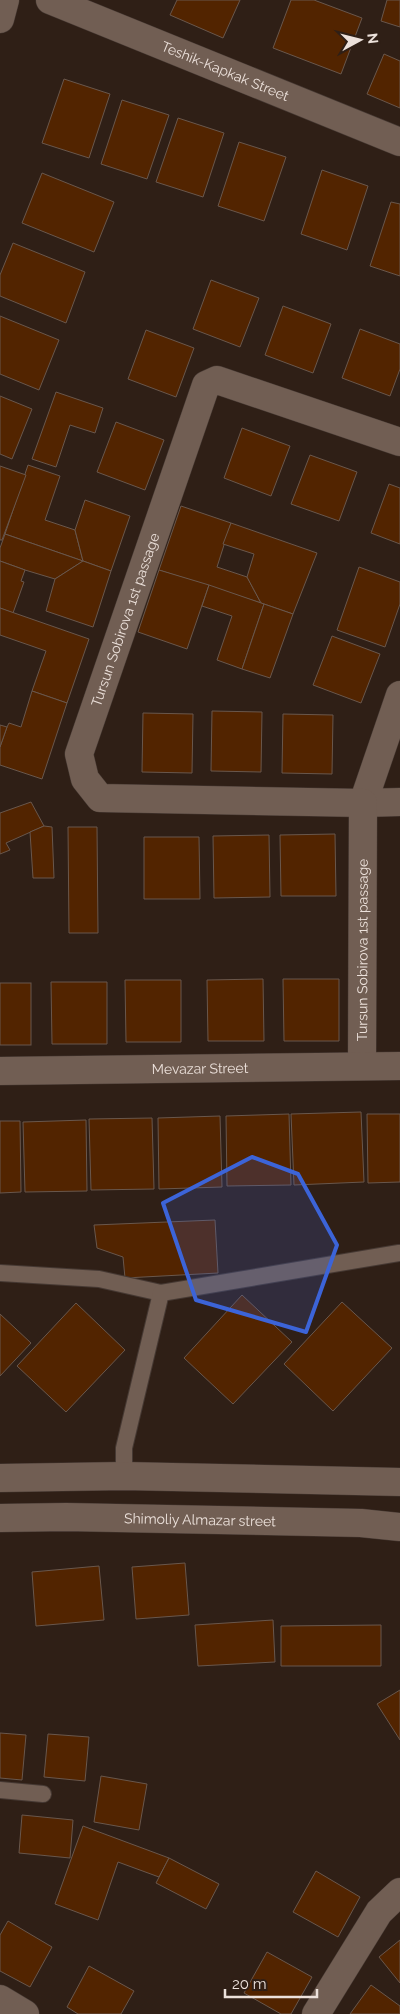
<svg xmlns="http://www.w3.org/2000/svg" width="400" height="2014" font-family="Raleway,sans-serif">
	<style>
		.building { fill: #522400; stroke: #69574c }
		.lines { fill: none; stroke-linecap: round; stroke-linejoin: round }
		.lane-casing { stroke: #463933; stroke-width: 18 }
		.street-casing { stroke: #463933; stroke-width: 29 }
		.secondary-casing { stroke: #463933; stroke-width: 29 }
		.lane { stroke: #715e53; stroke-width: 16 }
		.street { stroke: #715e53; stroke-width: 28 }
		.secondary { stroke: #715e53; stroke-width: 28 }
		.marked { fill: #3c64d8; fill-opacity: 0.2; stroke: #3c64d8; stroke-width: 4; stroke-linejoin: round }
		.labels { text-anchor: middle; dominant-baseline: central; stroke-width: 4.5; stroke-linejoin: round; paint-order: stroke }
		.street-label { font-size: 14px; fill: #ece1db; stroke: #2f1f16 }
	</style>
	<rect width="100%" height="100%" fill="#2f1f16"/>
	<!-- building -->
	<g class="building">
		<polygon points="177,0 240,0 223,38 170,15"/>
		<polygon points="291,0 314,0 362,18 341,74 273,48"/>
		<polygon points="387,0 400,0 400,27 381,21"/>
		<polygon points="384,54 400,61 400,108 367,94"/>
		<polygon points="64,79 110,94 89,158 42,143"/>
		<polygon points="122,100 169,115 147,179 101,164"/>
		<polygon points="178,118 224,133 203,197 156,182"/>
		<polygon points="239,142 286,157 264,221 218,206"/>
		<polygon points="322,170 368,186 347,250 301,234"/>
		<polygon points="42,173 114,202 94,252 22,223"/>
		<polygon points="391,202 400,204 400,276 370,266"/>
		<polygon points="13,243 85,272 66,323 0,296 0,275"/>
		<polygon points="211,280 259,298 240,347 193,329"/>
		<polygon points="283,306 331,324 313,373 265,355"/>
		<polygon points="0,316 59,340 39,390 0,374"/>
		<polygon points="360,329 400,344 400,369 390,396 342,378"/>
		<polygon points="146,330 194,348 176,397 128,379"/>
		<polygon points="56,392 103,408 95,433 70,425 56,467 32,459"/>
		<polygon points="0,396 32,409 12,459 0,454"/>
		<polygon points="116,422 164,440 145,490 97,472"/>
		<polygon points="242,428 290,446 271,496 224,478"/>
		<polygon points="310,455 357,472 339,521 291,504"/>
		<polygon points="28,465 60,476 45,520 75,530 83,561 5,534"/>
		<polygon points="0,466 26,475 2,540 0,540"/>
		<polygon points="389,484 400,488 400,544 371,533"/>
		<polygon points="85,500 130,516 111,571 83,561 75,530"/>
		<polygon points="181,506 231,523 217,567 247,577 261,603 159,570"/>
		<polygon points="231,523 317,553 293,614 261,603 247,577 254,554 223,544"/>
		<polygon points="5,534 83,561 55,579 25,570 0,561 0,548"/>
		<polygon points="0,561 25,570 21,581 24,582 13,613 0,608"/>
		<polygon points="83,561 111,571 93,627 46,611 55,579"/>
		<polygon points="359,567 400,582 400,604 385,647 337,630"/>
		<polygon points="159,570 209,585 187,649 138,632"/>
		<polygon points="209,585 264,604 242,669 217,660 232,616 202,606"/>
		<polygon points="264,604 293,614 270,678 242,669"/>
		<polygon points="0,608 89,639 67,703 32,691 46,651 0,635"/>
		<polygon points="332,636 380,654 361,703 313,685"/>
		<polygon points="32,691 67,703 42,779 0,765 0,747 7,727 9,723 21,727"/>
		<polygon points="212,711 262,712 261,772 211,771"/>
		<polygon points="143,713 193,714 192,773 142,772"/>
		<polygon points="283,714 333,715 332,774 282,773"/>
		<polygon points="0,725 7,727 0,747"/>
		<polygon points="31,802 44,826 6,843 10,850 0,854 0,813"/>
		<polygon points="44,826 52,827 54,878 33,878 30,832"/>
		<polygon points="68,827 97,827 98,933 69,933"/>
		<polygon points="335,834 336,896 281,896 280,835"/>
		<polygon points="269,835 270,897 214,898 213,836"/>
		<polygon points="144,837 199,837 200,899 144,899"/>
		<polygon points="263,979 264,1041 208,1041 207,980"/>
		<polygon points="283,979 339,979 339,1041 284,1041"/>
		<polygon points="125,980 181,980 181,1042 126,1042"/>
		<polygon points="51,982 107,982 107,1044 52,1044"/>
		<rect x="0" y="983" width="31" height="62"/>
		<polygon points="361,1112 364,1182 294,1185 291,1114"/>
		<polygon points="289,1114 291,1185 227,1186 226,1116"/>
		<polygon points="367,1114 400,1114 400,1182 368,1183"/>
		<polygon points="220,1116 222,1187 159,1189 158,1118"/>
		<polygon points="152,1118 154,1189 91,1190 89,1119"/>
		<polygon points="86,1120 87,1191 25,1192 23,1122"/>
		<polygon points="0,1121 20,1121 21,1192 0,1193"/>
		<polygon points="215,1220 218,1273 125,1278 123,1257 97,1248 94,1225"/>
		<polygon points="242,1295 292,1342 233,1404 184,1358"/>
		<polygon points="342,1302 392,1348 333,1411 284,1364"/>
		<polygon points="76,1303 125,1350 66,1412 17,1366"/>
		<polygon points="0,1314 31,1343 0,1376"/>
		<polygon points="185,1563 189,1615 136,1619 132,1567"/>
		<polygon points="99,1566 104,1620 36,1626 32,1572"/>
		<polygon points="273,1620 275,1662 198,1666 195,1625"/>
		<polygon points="381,1625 381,1666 281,1666 281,1626"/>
		<polygon points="400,1690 400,1740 377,1704"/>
		<polygon points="0,1733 26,1735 22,1780 0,1778"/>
		<polygon points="48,1734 89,1737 85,1781 44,1777"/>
		<polygon points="101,1776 147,1784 139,1830 94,1822"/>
		<polygon points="22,1815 73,1820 70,1858 19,1853"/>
		<polygon points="83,1826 169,1858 159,1877 118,1862 98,1920 55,1904"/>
		<polygon points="169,1858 219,1884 206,1909 156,1883"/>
		<polygon points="316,1871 360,1897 338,1937 293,1912"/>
		<polygon points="8,1921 52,1947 30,1987 0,1971 0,1935"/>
		<polygon points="400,1940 400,1983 379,1957"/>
		<polygon points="267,1952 312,1977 291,2014 281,2014 244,1993"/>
		<polygon points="89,1966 134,1991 121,2014 78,2014 67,2007"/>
		<polygon points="371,1985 400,2006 400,2014 350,2014"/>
	</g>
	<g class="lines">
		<!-- lane casing -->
		<g class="lane-casing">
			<g id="lane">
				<polyline points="0,1273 99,1279 161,1293"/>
				<polyline points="124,1476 124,1448 161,1293 399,1253"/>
				<polyline points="0,1790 43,1794"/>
			</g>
		</g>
		<!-- street casing -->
		<g class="street-casing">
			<g id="street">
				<path id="s1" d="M50 0 400 142"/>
				<polyline points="0,19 5,0"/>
				<polyline points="400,695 363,803 400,802"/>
				<path id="s2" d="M362 1066 363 803 100 798 85 779 79 754 206 385 217 380 400 442"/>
				<path id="s3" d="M0 1071 400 1066"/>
				<polyline points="0,1999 25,2014"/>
				<polyline points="316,2014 379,1912 400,1892"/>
			</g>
		</g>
		<!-- secondary casing -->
		<g class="secondary-casing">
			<g id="secondary">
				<polyline points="0,1478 124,1476 400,1482"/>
				<path id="s4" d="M0 1518 66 1517 361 1523 400 1527"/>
			</g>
		</g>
		<!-- lane -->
		<use href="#lane" class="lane"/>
		<!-- street -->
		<use href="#street" class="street"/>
		<!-- secondary -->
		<use href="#secondary" class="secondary"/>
	</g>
	<!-- marked area -->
	<path class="marked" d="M252 1157 298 1174 337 1245 306 1332 196 1300 163 1203Z"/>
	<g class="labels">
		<!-- street labels -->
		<g class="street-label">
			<text stroke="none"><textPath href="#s1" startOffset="189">Teshik-Kapkak Street</textPath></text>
			<text stroke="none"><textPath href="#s2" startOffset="718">Tursun Sobirova 1st passage</textPath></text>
			<text stroke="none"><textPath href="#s2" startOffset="116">Tursun Sobirova 1st passage</textPath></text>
			<text stroke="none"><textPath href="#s3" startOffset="200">Mevazar Street</textPath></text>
			<text stroke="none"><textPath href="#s4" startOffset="200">Shimoliy Almazar street</textPath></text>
		</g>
	</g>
	<!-- north arrow -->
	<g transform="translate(360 40) rotate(83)" stroke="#2f1f16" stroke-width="4" paint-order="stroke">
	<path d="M0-4L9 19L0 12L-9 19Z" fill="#ece1db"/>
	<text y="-8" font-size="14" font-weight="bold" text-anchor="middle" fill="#ece1db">N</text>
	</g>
	<!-- scale -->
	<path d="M225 1989v8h92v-8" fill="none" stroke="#ece1db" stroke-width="2.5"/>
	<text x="232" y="1989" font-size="15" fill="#ece1db" stroke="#2f1f16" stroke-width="4" paint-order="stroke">20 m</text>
</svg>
